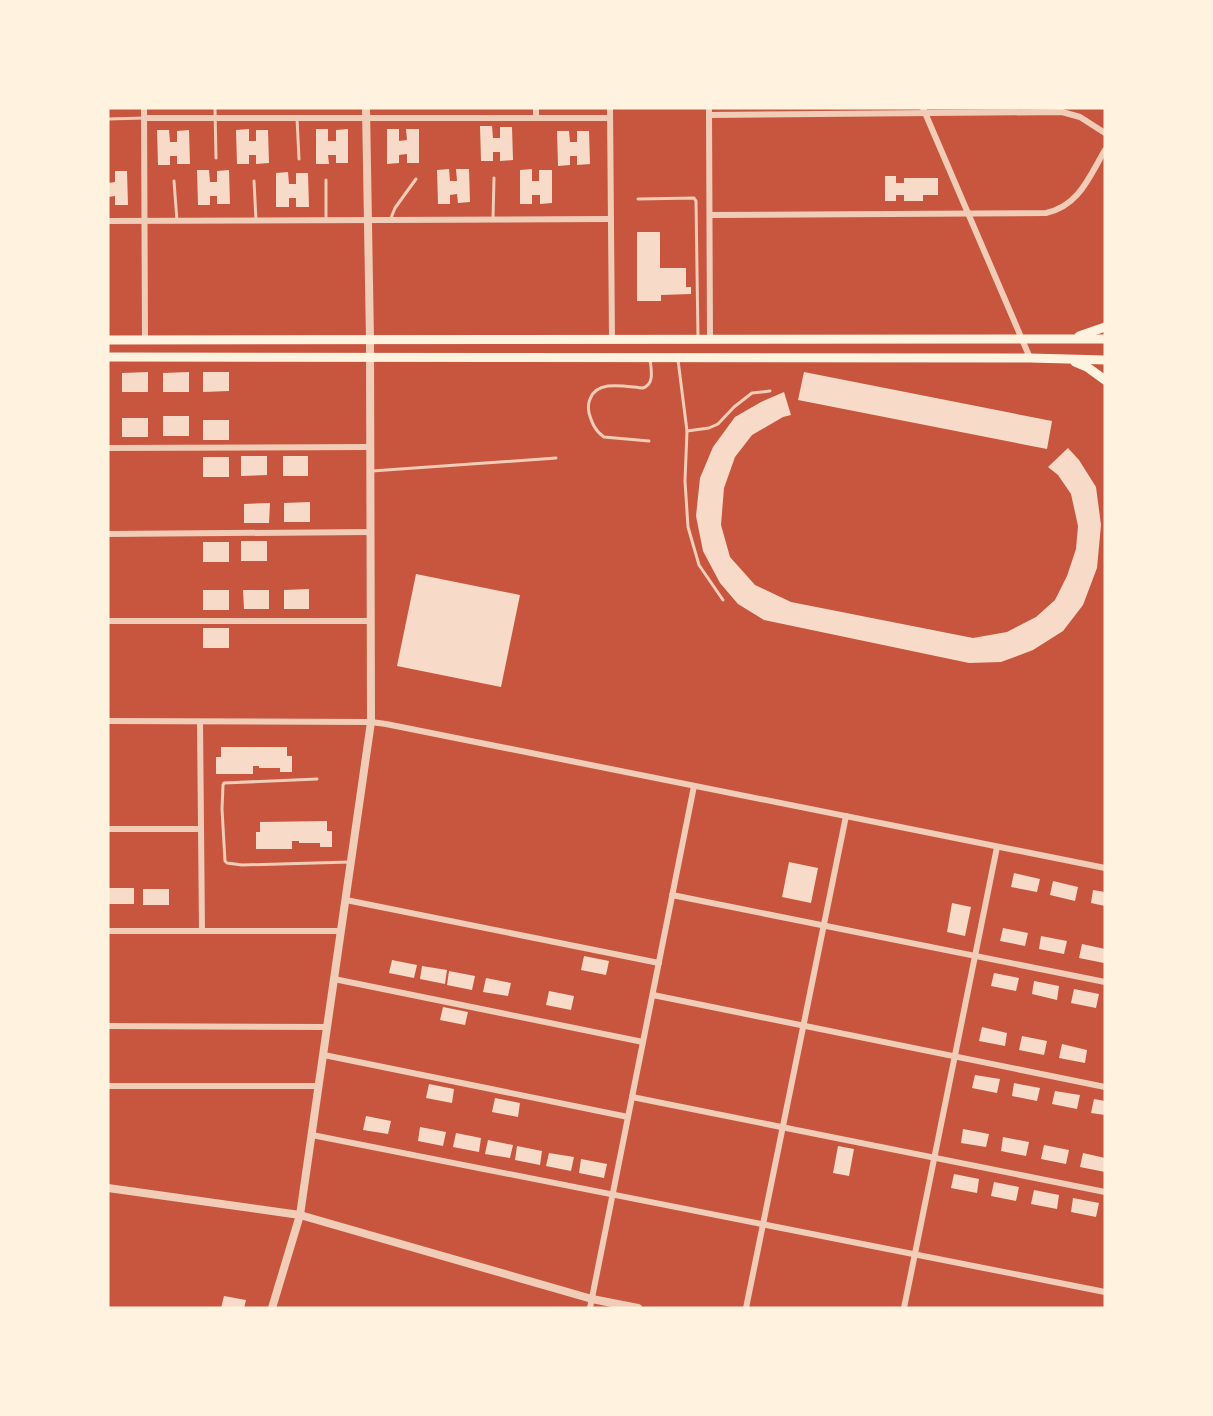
<svg xmlns="http://www.w3.org/2000/svg" width="1213" height="1416" font-family="Ubuntu,sans-serif">
	<style>
		.building { fill: #f7dbc8 }
		.lines { fill: none; stroke-linecap: round; stroke-linejoin: round }
		.service { stroke: #f1ccb7; stroke-width: 3 }
		.minor { stroke: #f1ccb7; stroke-width: 6 }
		.tertiary { stroke: #f1ccb7; stroke-width: 8 }
		.secondary { stroke: #fff3e0; stroke-width: 9 }
	</style>
	<rect width="100%" height="100%" fill="#c8553d"/>
	<!-- building -->
	<g class="building">
		<polygon points="480,126 492,126 493,138 500,138 500,127 512,127 513,160 500,161 500,152 493,152 493,161 481,161"/>
		<polygon points="249,129 249,141 256,141 256,130 268,130 269,163 256,164 256,155 249,155 249,164 237,164 236,130"/>
		<polygon points="316,129 328,129 328,141 336,141 336,130 348,129 348,163 336,163 336,155 328,155 329,164 316,164"/>
		<polygon points="387,129 399,129 399,141 407,140 406,129 419,129 419,163 407,163 407,154 399,155 399,163 387,164"/>
		<polygon points="157,130 169,130 170,142 177,142 177,131 189,130 190,164 177,164 177,156 170,156 170,165 158,165"/>
		<polygon points="557,131 569,131 570,142 577,142 577,131 589,131 590,164 577,165 577,156 570,156 570,165 558,166"/>
		<polygon points="449,169 450,181 457,181 456,169 469,169 470,202 458,203 457,194 450,195 450,204 438,204 437,170"/>
		<polygon points="532,169 532,181 539,181 539,170 552,170 552,203 540,204 540,195 532,195 532,204 520,204 520,170"/>
		<polygon points="197,170 209,170 210,182 217,182 217,171 229,170 230,204 217,204 217,196 210,196 210,205 198,205"/>
		<polygon points="115,171 127,171 128,205 115,205 115,196 108,197 108,183 115,182"/>
		<polygon points="288,172 289,184 296,184 296,173 308,173 309,207 296,207 296,198 289,198 289,207 276,207 276,173"/>
		<polygon points="885,176 896,176 896,183 904,183 904,178 938,178 938,195 923,195 923,201 904,201 904,195 896,195 896,201 885,201"/>
		<polygon points="637,232 660,232 660,268 686,268 686,287 691,287 691,294 661,295 661,301 637,301"/>
		<polygon points="148,372 148,392 122,392 122,373"/>
		<polygon points="189,372 189,392 163,392 163,373"/>
		<polygon points="203,372 229,372 229,391 203,392"/>
		<polygon points="804,372 1052,421 1047,449 798,400"/>
		<polygon points="784,392 791,415 783,417 752,435 735,457 724,488 721,525 730,557 755,585 791,602 973,638 1007,632 1036,617 1055,600 1067,576 1076,549 1078,526 1071,494 1058,475 1048,467 1068,448 1079,460 1096,487 1101,525 1097,568 1083,605 1063,631 1033,650 1001,662 969,663 764,620 738,604 720,583 703,551 696,516 700,478 713,447 735,417 761,402"/>
		<rect x="163" y="416" width="26" height="20"/>
		<rect x="122" y="418" width="26" height="19"/>
		<rect x="203" y="420" width="26" height="20"/>
		<polygon points="241,456 267,456 267,475 241,476"/>
		<rect x="283" y="456" width="25" height="20"/>
		<rect x="203" y="457" width="26" height="20"/>
		<polygon points="310,502 310,522 284,522 284,503"/>
		<polygon points="270,503 269,523 244,523 244,504"/>
		<rect x="241" y="541" width="26" height="20"/>
		<rect x="203" y="542" width="26" height="20"/>
		<polygon points="416,574 520,595 501,687 397,666"/>
		<polygon points="309,589 309,609 284,609 284,590"/>
		<rect x="203" y="590" width="26" height="20"/>
		<polygon points="243,590 269,590 269,609 244,609"/>
		<rect x="203" y="628" width="26" height="20"/>
		<polygon points="221,747 287,747 287,756 292,756 292,772 280,772 280,768 259,768 259,766 253,766 253,774 216,774 216,757 221,757"/>
		<polygon points="327,821 327,831 332,831 332,847 320,847 320,843 299,843 299,841 292,841 292,849 256,849 256,832 260,832 260,822"/>
		<polygon points="789,862 818,868 811,903 782,897"/>
		<polygon points="1014,873 1040,879 1037,892 1011,887"/>
		<polygon points="1053,881 1078,887 1075,901 1050,895"/>
		<polygon points="109,888 134,888 134,904 108,904"/>
		<rect x="143" y="889" width="26" height="16"/>
		<polygon points="1093,890 1105,892 1105,906 1091,903"/>
		<polygon points="952,903 971,907 965,936 947,932"/>
		<polygon points="1003,928 1028,933 1025,946 1000,941"/>
		<polygon points="1041,936 1067,941 1064,954 1039,949"/>
		<polygon points="1082,944 1105,949 1104,963 1079,958"/>
		<polygon points="584,956 609,961 606,975 581,970"/>
		<polygon points="392,960 417,965 414,978 389,973"/>
		<polygon points="422,966 447,970 445,984 420,979"/>
		<polygon points="449,971 475,976 472,990 447,985"/>
		<polygon points="994,973 1019,978 1016,991 991,986"/>
		<polygon points="486,978 511,983 508,996 483,992"/>
		<polygon points="1034,981 1059,986 1057,1000 1032,994"/>
		<polygon points="1074,989 1099,994 1096,1008 1071,1003"/>
		<polygon points="549,991 574,996 571,1010 546,1005"/>
		<polygon points="443,1007 468,1012 465,1025 440,1020"/>
		<polygon points="982,1027 1007,1033 1005,1046 979,1041"/>
		<polygon points="1022,1036 1047,1041 1044,1055 1019,1050"/>
		<polygon points="1062,1044 1087,1050 1085,1063 1059,1058"/>
		<polygon points="975,1075 1000,1079 997,1093 972,1088"/>
		<polygon points="1014,1083 1040,1088 1037,1101 1012,1096"/>
		<polygon points="429,1084 454,1089 452,1103 426,1098"/>
		<polygon points="1055,1091 1080,1095 1077,1109 1052,1104"/>
		<polygon points="495,1098 520,1103 518,1117 492,1112"/>
		<polygon points="1094,1099 1105,1101 1105,1115 1091,1113"/>
		<polygon points="366,1116 391,1121 388,1134 363,1130"/>
		<polygon points="420,1127 446,1132 443,1146 418,1141"/>
		<polygon points="963,1129 989,1134 986,1147 961,1143"/>
		<polygon points="456,1133 481,1138 479,1152 453,1147"/>
		<polygon points="1003,1137 1029,1142 1026,1156 1001,1151"/>
		<polygon points="488,1140 513,1145 510,1158 485,1154"/>
		<polygon points="1044,1145 1069,1150 1066,1164 1041,1159"/>
		<polygon points="517,1146 542,1151 540,1165 515,1160"/>
		<polygon points="838,1146 854,1149 849,1176 833,1173"/>
		<polygon points="549,1153 574,1157 571,1171 546,1166"/>
		<polygon points="1083,1153 1105,1158 1105,1172 1080,1167"/>
		<polygon points="581,1159 607,1164 604,1178 579,1173"/>
		<polygon points="954,1174 979,1179 977,1193 951,1188"/>
		<polygon points="994,1182 1019,1187 1016,1201 991,1196"/>
		<polygon points="1034,1190 1059,1195 1057,1209 1031,1204"/>
		<polygon points="1073,1198 1099,1203 1096,1217 1071,1212"/>
		<polygon points="224,1296 246,1300 244,1308 221,1308"/>
	</g>
	<g class="lines">
		<!-- service -->
		<g class="service">
			<polyline points="215,108 216,158"/>
			<polyline points="297,118 299,159"/>
			<polyline points="108,119 144,118"/>
			<polyline points="326,180 326,220"/>
			<polyline points="174,181 177,221"/>
			<polyline points="254,181 256,220"/>
			<polyline points="638,199 694,198 696,201 698,338"/>
			<polyline points="391,218 395,208 416,179"/>
			<polyline points="493,219 494,178"/>
			<polyline points="678,360 687,431 685,481 688,527 699,565 723,600"/>
			<polyline points="687,431 709,428 718,424 734,407 752,393 770,391"/>
			<path d="M649 441 604 437C595 431 592 423 589 413 588 408 588 404 590 399 597 379 627 387 643 388 655 384 651 369 650 359"/>
			<polyline points="372,471 556,458"/>
			<polyline points="317,779 224,783 223,785 222,809 225,861 227,863 242,865 350,862"/>
		</g>
		<!-- minor -->
		<g class="minor">
			<polyline points="144,108 145,340"/>
			<polyline points="536,108 536,118"/>
			<polyline points="610,108 612,340"/>
			<polyline points="709,108 710,340"/>
			<polyline points="923,108 1030,358"/>
			<polyline points="709,115 1062,112 1080,117 1105,133"/>
			<polyline points="144,118 610,118"/>
			<path d="M710 215 1046 213C1079 206 1089 177 1105 150"/>
			<polyline points="108,221 611,219"/>
			<polyline points="108,448 370,447"/>
			<polyline points="108,534 370,532"/>
			<polyline points="108,621 371,621"/>
			<polyline points="108,721 371,722 386,724 1105,868"/>
			<polyline points="200,722 202,931"/>
			<polyline points="108,829 201,829"/>
			<polyline points="672,895 1105,982"/>
			<polyline points="346,900 659,963"/>
			<polyline points="108,931 341,931"/>
			<polyline points="334,979 643,1042"/>
			<polyline points="653,995 1105,1087"/>
			<polyline points="108,1026 327,1027"/>
			<polyline points="324,1055 628,1117"/>
			<polyline points="108,1086 319,1086"/>
			<polyline points="632,1097 1105,1192"/>
			<polyline points="312,1135 1105,1292"/>
			<polyline points="590,1308 694,786"/>
			<polyline points="746,1308 846,816"/>
			<polyline points="904,1308 997,847"/>
		</g>
		<!-- tertiary -->
		<g class="tertiary">
			<polyline points="108,1188 300,1215 592,1299 638,1308"/>
			<polyline points="272,1308 300,1215 371,722 370,340 366,108"/>
		</g>
		<!-- secondary -->
		<g class="secondary">
			<polyline points="1079,336 1105,327"/>
			<polyline points="108,340 1105,339"/>
			<polyline points="108,357 1030,358 1105,360"/>
			<polyline points="1075,362 1087,367 1105,380"/>
		</g>
	</g>
	<!-- border -->
	<rect width="1213" height="1416" fill="none" stroke="#fff3e0" stroke-width="219"/>
</svg>
